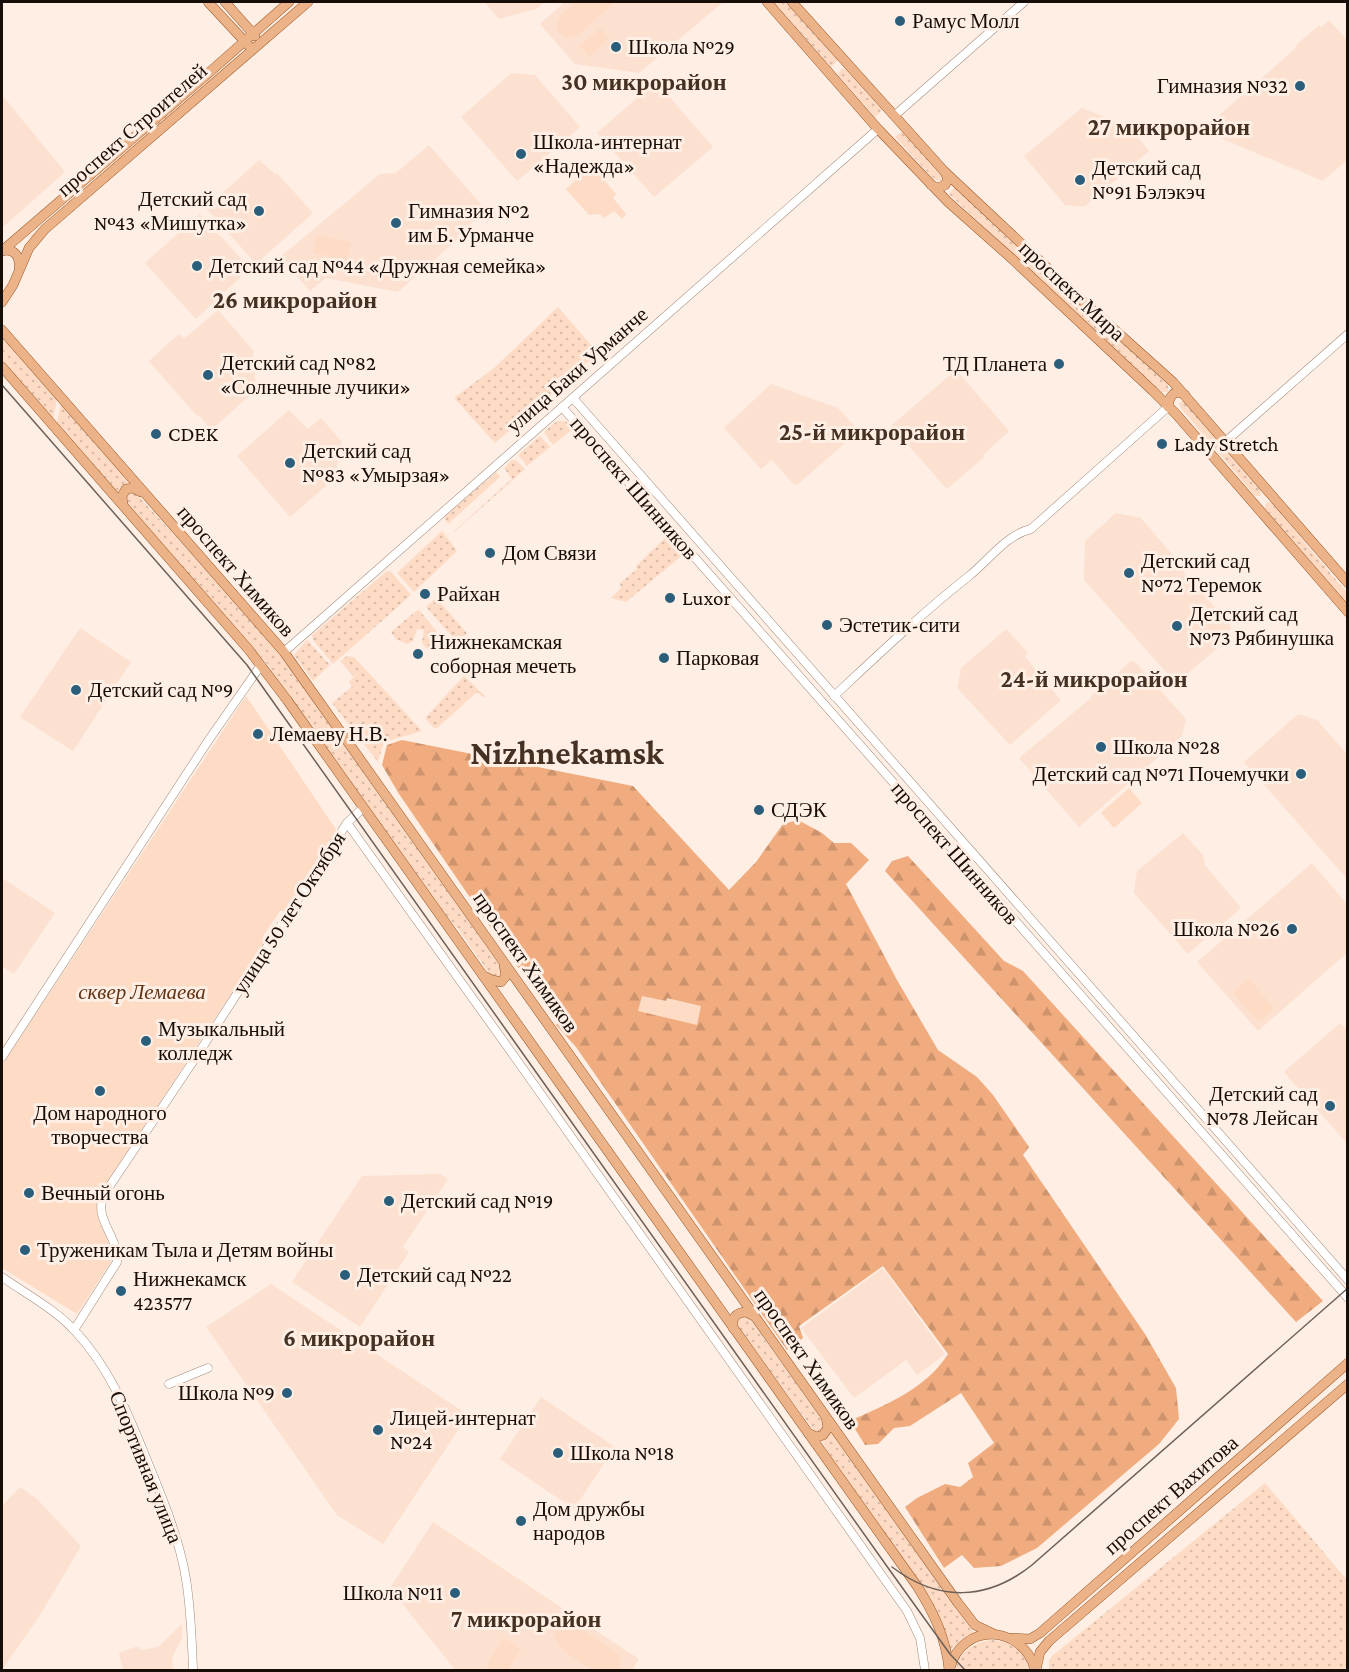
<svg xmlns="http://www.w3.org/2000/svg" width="1349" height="1672" font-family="'Crimson Pro',serif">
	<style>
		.built { fill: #fce1d0 }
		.grass { fill: url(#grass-dots) }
		.forest { fill: url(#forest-firs) }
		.park { fill: #fedbc5 }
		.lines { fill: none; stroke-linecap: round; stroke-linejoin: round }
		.minor-casing { stroke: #a18979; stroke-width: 9 }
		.major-casing { stroke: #9a5928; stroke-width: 10 }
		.minor { stroke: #fff; stroke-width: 8 }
		.major { stroke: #ecb389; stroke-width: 9 }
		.tram { stroke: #6c6059; stroke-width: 1.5 }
		.poi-dot { fill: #2b5e7b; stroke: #feeee4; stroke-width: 2 }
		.labels { text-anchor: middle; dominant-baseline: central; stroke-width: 6; stroke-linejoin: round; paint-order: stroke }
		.poi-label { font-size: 21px; fill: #170e08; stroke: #feeee4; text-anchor: start }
		.street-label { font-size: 21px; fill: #170e08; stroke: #feeee4 }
		.park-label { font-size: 21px; font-style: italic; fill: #613515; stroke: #feeee4 }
		.quarter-label { font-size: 24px; font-weight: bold; fill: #453123; stroke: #feeee4 }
		.town-label { font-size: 33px; font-weight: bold; fill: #453123; stroke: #feeee4 }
	</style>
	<defs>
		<pattern id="grass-dots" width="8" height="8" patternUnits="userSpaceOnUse" patternTransform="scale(1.5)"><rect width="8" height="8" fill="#fedbc5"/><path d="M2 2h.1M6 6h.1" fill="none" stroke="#d9bba8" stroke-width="1.8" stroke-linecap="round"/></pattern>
		<pattern id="forest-firs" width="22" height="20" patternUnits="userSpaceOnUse" patternTransform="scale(1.5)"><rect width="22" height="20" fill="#f0ac7f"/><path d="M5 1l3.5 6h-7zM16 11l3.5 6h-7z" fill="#cd936c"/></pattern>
	</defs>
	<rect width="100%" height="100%" fill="#feeee4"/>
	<!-- built -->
	<g class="built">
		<polygon points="484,2 545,2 536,9 499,19"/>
		<polygon points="565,2 720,2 722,3 639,73 575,64 540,24"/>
		<polygon points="1329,20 1347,40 1347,160 1323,181 1220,138 1208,125 1297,47 1296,45 1319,25 1321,27"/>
		<polygon points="511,73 535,75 580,127 517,181 461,117"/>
		<polygon points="651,90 665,92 713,147 654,197 597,133 644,92"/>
		<polygon points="2,95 65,172 2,228"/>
		<polygon points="1082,108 1129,127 1149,151 1084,207 1065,205 1024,156"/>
		<polygon points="429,145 486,210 458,235 459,238 398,292 326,278 310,291 280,257 380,174 396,173"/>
		<polygon points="259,160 275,174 277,173 313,213 256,264 206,208"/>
		<polygon points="200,214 250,268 196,319 145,263"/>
		<polygon points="218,310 253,350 256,390 211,430 199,415 197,416 149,361 179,334 184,339"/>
		<polygon points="956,370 1009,431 983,455 984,457 947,489 891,426"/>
		<polygon points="771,384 838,408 859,431 797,485 794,485 772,460 761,469 724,428"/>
		<polygon points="289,410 308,429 321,418 342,442 334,479 290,517 237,456"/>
		<polygon points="1116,513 1141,518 1182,566 1182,570 1230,624 1231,628 1219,647 1176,683 1084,580 1085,541"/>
		<polygon points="80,628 131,662 73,751 20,717"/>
		<polygon points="1006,629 1028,653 1025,657 1061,700 1010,745 957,688 961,668"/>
		<polygon points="1131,661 1134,661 1186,719 1182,736 1079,827 1019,758 1090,699 1091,696"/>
		<polygon points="1298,714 1317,720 1347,754 1347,879 1244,762"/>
		<polygon points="1183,833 1203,855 1205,865 1241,908 1188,954 1134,893 1137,871"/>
		<polygon points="1312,863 1347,904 1347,953 1258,1031 1197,962"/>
		<polygon points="2,878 55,913 14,974 2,966"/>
		<polygon points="1340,1023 1348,1031 1348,1139 1345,1141 1284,1072"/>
		<polygon points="440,1174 448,1179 403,1247 409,1252 360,1327 292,1282 362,1176"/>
		<polygon points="883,1268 945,1354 917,1375 906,1360 854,1398 801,1328"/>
		<polygon points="271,1284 468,1415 383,1544 337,1515 206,1327"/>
		<polygon points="541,1397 615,1447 574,1509 500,1459"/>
		<polygon points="20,1487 37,1499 81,1546 42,1612 2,1670 2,1506"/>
		<polygon points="433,1522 639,1659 632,1670 455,1670 390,1588"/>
		<polygon points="182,1624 182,1638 172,1658 173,1670 123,1670 119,1653 138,1646 141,1650 158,1647"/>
	</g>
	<!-- grass -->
	<g class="grass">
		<polygon points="774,2 787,2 838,60 831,67"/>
		<polygon points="237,53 238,54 32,237 29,237"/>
		<polygon points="842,68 847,70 882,110 875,117 839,76 838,73"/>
		<polygon points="902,131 942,175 941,181 935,180 895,137"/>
		<polygon points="955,187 1026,249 1168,385 1168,392 1162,392 949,194"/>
		<polygon points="558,307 598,353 495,443 454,398 494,368"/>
		<polygon points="2,337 57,398 53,419 2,361"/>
		<polygon points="1182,401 1186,402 1261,490 1260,496 1255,496 1180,407 1179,404"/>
		<polygon points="61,403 113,462 129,484 122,487 117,493 57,423"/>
		<polygon points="557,421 566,421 575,427 553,445 544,432"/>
		<polygon points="540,436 550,447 527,466 519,456 520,453"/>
		<polygon points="512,460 516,460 525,469 453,533 454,531 512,479 504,468"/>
		<polygon points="496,472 500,477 448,524 444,517"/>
		<polygon points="128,492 137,494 273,645 502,968 501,977 492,977 458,929 440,909 265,661 125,501"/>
		<polygon points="1267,502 1272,503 1347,593 1347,606 1265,509 1265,505"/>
		<polygon points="442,531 457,551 414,592 397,573"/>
		<polygon points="668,535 681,548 682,554 679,558 626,602 611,598 621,588 620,583 637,569 636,566"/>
		<polygon points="387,571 391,572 411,595 333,664 313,640 312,635"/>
		<polygon points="436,598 467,633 457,642 426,607"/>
		<polygon points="419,610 442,638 439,652 428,650 422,643 424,630 417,629 413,641 407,644 396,639 391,632 416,611"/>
		<polygon points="307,640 330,665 313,681 294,655"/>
		<polygon points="347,656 354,657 422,731 384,742 378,762 332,703 352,687 349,682 354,677 340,661"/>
		<polygon points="464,676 485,696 484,698 477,692 437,728 434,728 425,718"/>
		<polygon points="743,1316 748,1317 824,1421 823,1431 818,1432 813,1429 738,1327 737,1320"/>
		<polygon points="833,1432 947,1597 974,1632 960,1640 951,1650 942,1622 927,1593 834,1462 822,1441"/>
		<polygon points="1265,1483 1347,1580 1347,1670 1049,1670 1049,1660 1052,1656"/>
		<path d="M990 1640C1010 1640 1024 1651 1030 1670H955C960 1653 972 1643 990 1640Z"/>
	</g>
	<!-- forest -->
	<g class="forest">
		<path d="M402 740 633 786 729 890 756 862 783 824 798 820 822 833 834 843H851L869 860 846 884 897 980 938 1050 977 1077 993 1095 1029 1147 1023 1155 1145 1334 1176 1388 1179 1419 1159 1444 1037 1548 1001 1566 974 1568 962 1555 944 1568 905 1507 917 1498 945 1484 960 1487 973 1477 968 1463 994 1443 961 1393 910 1426 894 1428 878 1444 865 1445 850 1421C887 1404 926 1389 948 1354L883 1266 799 1326 803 1338 787 1350 576 1047 556 1025 560 1017 538 986 533 985 517 966 399 794 382 765 387 745Z"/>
		<polygon points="908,856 1004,961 1023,971 1323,1301 1296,1322 885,871 892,861"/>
	</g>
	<!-- park -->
	<g class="park">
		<path d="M576 2H614L578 35 566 38 558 32C554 17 566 10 576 2Z"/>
		<polygon points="600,28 609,38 589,57 580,46"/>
		<polygon points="592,165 616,194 613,198 626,214 622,219 614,211 604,218 600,214 589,215 566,189"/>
		<polygon points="317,235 351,242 347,260 313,253"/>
		<polygon points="246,696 337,831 286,911 280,911 263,936 263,945 97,1198 97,1215 114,1257 77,1314 2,1268 2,1065"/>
		<polygon points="1129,788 1142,803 1114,828 1101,813"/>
		<polygon points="1249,979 1274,1008 1262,1020 1256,1019 1235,995 1235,990"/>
		<polygon points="642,996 666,1001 667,998 701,1006 697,1025 638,1011"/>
		<path d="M569 1623 576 1626 615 1651 619 1655 621 1663 619 1670C612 1671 601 1672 594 1670 581 1665 530 1631 569 1623Z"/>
		<polygon points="502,1639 506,1639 521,1649 508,1670 492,1670 486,1667 487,1665"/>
	</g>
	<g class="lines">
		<!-- minor casing -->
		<g class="minor-casing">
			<g id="minor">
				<polyline points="894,116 1024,2"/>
				<polyline points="573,398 1348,1280"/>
				<polyline points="562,407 1348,1298"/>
				<polyline points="1225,442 1348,334"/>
				<polyline points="284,652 878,129"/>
				<path d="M834 696C878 655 922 613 969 576 989 560 1006 535 1031 529L1168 407"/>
				<polyline points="347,823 509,1049 907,1611 920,1638 925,1670"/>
				<polyline points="2,1057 208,741 261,665"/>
				<path d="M2 1277C26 1294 55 1309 75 1331 109 1367 128 1413 146 1458 162 1497 179 1537 186 1579 191 1610 192 1640 193 1670"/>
				<path d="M74 1330 117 1262C120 1237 91 1218 105 1193L200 1051 347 823 363 808"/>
				<polyline points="169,1384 208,1368"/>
			</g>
		</g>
		<!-- major casing -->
		<g class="major-casing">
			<g id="major">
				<polyline points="208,2 249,46"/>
				<polyline points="225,2 255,36"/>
				<polyline points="767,2 878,129 948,202 1010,257 1153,391 1176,414 1348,612"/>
				<polyline points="792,2 945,172 1087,305 1173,382 1348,583"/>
				<polyline points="931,185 938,188 945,185 948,179 945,172"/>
				<polyline points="2,251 204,77 289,2"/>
				<path d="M2 251C13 248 20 255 19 267"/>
				<polyline points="2,302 13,285 29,248 45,229 308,2"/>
				<polyline points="2,330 284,652 958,1603 975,1625 994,1634"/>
				<path d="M2 367 249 650 287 700 917 1586C934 1613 946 1638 949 1670"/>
				<path d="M1168 407C1169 397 1174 388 1185 395"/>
				<polyline points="123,505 122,496 126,489 133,488 141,492"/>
				<polyline points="484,976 492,980 501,982 506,976 504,965"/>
				<path d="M733 1328C731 1319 736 1312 746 1312L754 1316"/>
				<polyline points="808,1433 817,1437 823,1435 828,1428 826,1417"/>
				<polyline points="1012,1638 1030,1639 1040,1633 1348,1363"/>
				<path d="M950 1668C962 1622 1022 1624 1035 1669"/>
				<polyline points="1036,1670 1040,1652 1049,1641 1348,1384"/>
			</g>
		</g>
		<!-- minor -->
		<use href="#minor" class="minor"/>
		<!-- major -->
		<use href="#major" class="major"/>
		<!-- tram -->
		<g class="tram">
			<polyline points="2,385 247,665 891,1572 950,1654 965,1670"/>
			<path d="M892 1567C938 1602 987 1601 1032 1565L1348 1288"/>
		</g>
	</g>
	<!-- markers -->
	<g class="poi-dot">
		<circle cx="900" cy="21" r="6"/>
		<circle cx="616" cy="47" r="6"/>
		<circle cx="1300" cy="86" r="6"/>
		<circle cx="521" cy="154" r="6"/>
		<circle cx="1080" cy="180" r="6"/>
		<circle cx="259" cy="211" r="6"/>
		<circle cx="396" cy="223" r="6"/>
		<circle cx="197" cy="266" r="6"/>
		<circle cx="1059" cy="364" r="6"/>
		<circle cx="208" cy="375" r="6"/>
		<circle cx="156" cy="434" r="6"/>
		<circle cx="1162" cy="444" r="6"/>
		<circle cx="290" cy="463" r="6"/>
		<circle cx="490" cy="553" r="6"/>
		<circle cx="1129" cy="573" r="6"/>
		<circle cx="425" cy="594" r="6"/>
		<circle cx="670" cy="598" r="6"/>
		<circle cx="827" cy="625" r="6"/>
		<circle cx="1177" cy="626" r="6"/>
		<circle cx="418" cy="654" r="6"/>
		<circle cx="664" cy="658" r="6"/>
		<circle cx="76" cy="690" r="6"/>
		<circle cx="258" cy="734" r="6"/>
		<circle cx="1101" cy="747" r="6"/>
		<circle cx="1301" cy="774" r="6"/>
		<circle cx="759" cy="810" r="6"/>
		<circle cx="1292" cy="929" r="6"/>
		<circle cx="146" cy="1041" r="6"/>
		<circle cx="100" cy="1091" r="6"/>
		<circle cx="1330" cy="1106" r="6"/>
		<circle cx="29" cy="1193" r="6"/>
		<circle cx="389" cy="1201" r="6"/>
		<circle cx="25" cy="1250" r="6"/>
		<circle cx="345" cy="1275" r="6"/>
		<circle cx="121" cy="1291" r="6"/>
		<circle cx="287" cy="1393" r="6"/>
		<circle cx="378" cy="1430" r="6"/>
		<circle cx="558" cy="1453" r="6"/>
		<circle cx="521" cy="1521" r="6"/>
		<circle cx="455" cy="1593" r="6"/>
	</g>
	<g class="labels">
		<!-- poi labels -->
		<g class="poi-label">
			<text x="912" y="21">Рамус Молл</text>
			<text x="628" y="47">Школа №29</text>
			<text x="1288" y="86" text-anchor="end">Гимназия №32</text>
			<text x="533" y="142">Школа-интернат<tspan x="533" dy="24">«Надежда»</tspan></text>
			<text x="1092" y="168">Детский сад<tspan x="1092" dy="24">№91 Бэлэкэч</tspan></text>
			<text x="247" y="199" text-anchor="end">Детский сад<tspan x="247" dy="24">№43 «Мишутка»</tspan></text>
			<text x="408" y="211">Гимназия №2<tspan x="408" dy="24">им Б. Урманче</tspan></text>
			<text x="209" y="266">Детский сад №44 «Дружная семейка»</text>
			<text x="220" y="363">Детский сад №82<tspan x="220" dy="24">«Солнечные лучики»</tspan></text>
			<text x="1047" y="364" text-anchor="end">ТД Планета</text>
			<text x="168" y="434">CDEK</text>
			<text x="1174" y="444">Lady Stretch</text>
			<text x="302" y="451">Детский сад<tspan x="302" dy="24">№83 «Умырзая»</tspan></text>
			<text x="502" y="553">Дом Связи</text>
			<text x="1141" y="561">Детский сад<tspan x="1141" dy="24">№72 Теремок</tspan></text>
			<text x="437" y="594">Райхан</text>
			<text x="682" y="598">Luxor</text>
			<text x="1189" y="614">Детский сад<tspan x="1189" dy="24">№73 Рябинушка</tspan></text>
			<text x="839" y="625">Эстетик-сити</text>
			<text x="430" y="642">Нижнекамская<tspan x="430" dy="24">соборная мечеть</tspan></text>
			<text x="676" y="658">Парковая</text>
			<text x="88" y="690">Детский сад №9</text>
			<text x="270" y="734">Лемаеву Н.В.</text>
			<text x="1113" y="747">Школа №28</text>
			<text x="1289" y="774" text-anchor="end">Детский сад №71 Почемучки</text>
			<text x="771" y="810">СДЭК</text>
			<text x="1280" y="929" text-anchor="end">Школа №26</text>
			<text x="158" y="1029">Музыкальный<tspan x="158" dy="24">колледж</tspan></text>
			<text x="1318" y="1094" text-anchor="end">Детский сад<tspan x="1318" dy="24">№78 Лейсан</tspan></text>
			<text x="100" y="1113" text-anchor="middle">Дом народного<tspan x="100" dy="24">творчества</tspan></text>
			<text x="41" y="1193">Вечный огонь</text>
			<text x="401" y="1201">Детский сад №19</text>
			<text x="37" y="1250">Труженикам Тыла и Детям войны</text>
			<text x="357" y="1275">Детский сад №22</text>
			<text x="133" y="1279">Нижнекамск<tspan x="133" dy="24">423577</tspan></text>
			<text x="275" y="1393" text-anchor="end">Школа №9</text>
			<text x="390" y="1418">Лицей-интернат<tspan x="390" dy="24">№24</tspan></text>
			<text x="570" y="1453">Школа №18</text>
			<text x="533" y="1509">Дом дружбы<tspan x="533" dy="24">народов</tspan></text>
			<text x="443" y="1593" text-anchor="end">Школа №11</text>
		</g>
		<!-- street labels -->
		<g class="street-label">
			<text transform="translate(132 130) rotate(-41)">проспект Строителей</text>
			<text transform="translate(1072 291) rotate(43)">проспект Мира</text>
			<text transform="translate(577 370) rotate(-41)">улица Баки Урманче</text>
			<text transform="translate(634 488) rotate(49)">проспект Шинников</text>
			<text transform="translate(236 571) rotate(49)">проспект Химиков</text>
			<text transform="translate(955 853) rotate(49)">проспект Шинников</text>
			<text transform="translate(289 913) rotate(-57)">улица 50 лет Октября</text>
			<text transform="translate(526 962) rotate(55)">проспект Химиков</text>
			<text transform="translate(807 1359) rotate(55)">проспект Химиков</text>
			<text transform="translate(146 1467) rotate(68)">Спортивная улица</text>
			<text transform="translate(1171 1495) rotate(-41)">проспект Вахитова</text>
		</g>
		<!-- park labels -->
		<g class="park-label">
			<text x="142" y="992">сквер Лемаева</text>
		</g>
		<!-- quarter labels -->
		<g class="quarter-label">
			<text x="644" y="81">30 микрорайон</text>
			<text x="1169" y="126">27 микрорайон</text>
			<text x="295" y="299">26 микрорайон</text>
			<text x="872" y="431">25-й микрорайон</text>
			<text x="1094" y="678">24-й микрорайон</text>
			<text x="359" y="1337">6 микрорайон</text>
			<text x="526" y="1618">7 микрорайон</text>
		</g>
		<!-- town labels -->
		<g class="town-label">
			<text x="567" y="752">Nizhnekamsk</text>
		</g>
	</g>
	<!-- border -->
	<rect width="1349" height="1672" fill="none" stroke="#170e08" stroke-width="6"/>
</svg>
